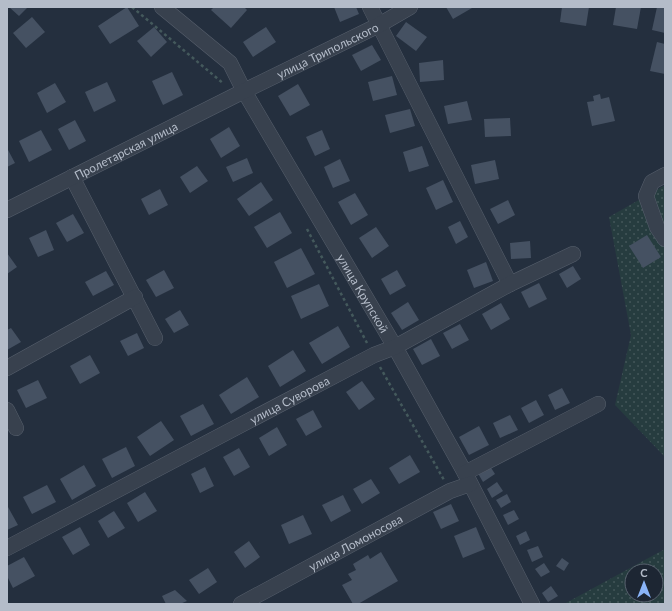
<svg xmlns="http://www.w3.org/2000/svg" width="672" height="611" font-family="Lato,sans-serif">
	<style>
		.garden { fill: url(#garden-dots); fill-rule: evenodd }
		.building { fill: #455162 }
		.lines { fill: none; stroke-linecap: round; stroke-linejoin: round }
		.street-casing { stroke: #565f6c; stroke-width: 16 }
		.path { stroke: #44595c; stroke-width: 2.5; stroke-dasharray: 3 3; stroke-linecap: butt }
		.street { stroke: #38414e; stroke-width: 15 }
		.labels { text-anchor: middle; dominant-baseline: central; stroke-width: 3; stroke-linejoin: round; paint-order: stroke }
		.street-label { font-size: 12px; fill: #b4bcc9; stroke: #1d2633 }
	</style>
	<defs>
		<pattern id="garden-dots" width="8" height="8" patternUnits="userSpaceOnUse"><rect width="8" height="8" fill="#263c3f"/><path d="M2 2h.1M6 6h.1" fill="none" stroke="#435659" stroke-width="1.8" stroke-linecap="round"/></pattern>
	</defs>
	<rect width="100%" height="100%" fill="#242f3e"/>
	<!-- garden -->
	<g class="garden">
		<polygon points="665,185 665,457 615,405 631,335 609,217"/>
		<path d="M665 549V604H564ZM632 571H656V595H632Z"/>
	</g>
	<!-- building -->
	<g class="building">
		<polygon points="9,7 28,7 19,16"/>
		<polygon points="127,7 139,26 110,44 98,26"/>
		<polygon points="214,7 244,7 247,10 231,28 211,10"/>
		<polygon points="334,7 356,7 359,14 340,22"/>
		<polygon points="446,7 472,7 472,8 453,19"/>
		<polygon points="562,7 589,7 586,26 560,22"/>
		<polygon points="616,7 641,7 637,29 613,25"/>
		<polygon points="657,7 665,7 665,33 652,30"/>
		<polygon points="32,17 45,32 26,48 13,33"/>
		<polygon points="406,22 427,37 416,51 396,36"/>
		<polygon points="154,27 167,42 151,57 137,41"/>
		<polygon points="266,27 276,42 253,57 243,42"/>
		<polygon points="657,42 665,44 665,74 650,71"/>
		<polygon points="372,45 381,60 361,71 352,55"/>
		<polygon points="443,60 444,80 420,82 419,63"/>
		<polygon points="172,72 183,95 163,105 152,81"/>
		<polygon points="392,76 397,95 373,101 368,82"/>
		<polygon points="107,82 116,101 94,112 85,92"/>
		<polygon points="55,83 66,102 47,113 37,93"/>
		<polygon points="298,84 310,105 290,116 278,96"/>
		<polygon points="600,94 601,99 609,97 615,121 592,126 587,102 594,101 593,96"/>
		<polygon points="467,101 472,120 448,124 444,106"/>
		<polygon points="410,109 415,126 390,133 385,115"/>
		<polygon points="510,118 511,136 485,137 484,119"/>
		<polygon points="75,120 86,141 69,150 58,129"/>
		<polygon points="229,127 240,146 221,158 210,139"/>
		<polygon points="41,130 52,150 29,162 19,141"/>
		<polygon points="322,130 330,149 315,156 306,137"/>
		<polygon points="422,146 429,166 409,172 403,152"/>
		<polygon points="7,148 15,163 7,167"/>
		<polygon points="247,158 253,173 233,182 226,167"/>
		<polygon points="340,159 350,181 333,188 324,167"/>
		<polygon points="495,160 499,179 475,184 471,165"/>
		<polygon points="197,166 208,181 190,193 180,177"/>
		<polygon points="443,180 453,202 436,210 426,188"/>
		<polygon points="261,182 273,200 249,216 237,199"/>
		<polygon points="160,189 168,205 149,215 141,199"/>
		<polygon points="355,193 368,215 351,225 338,202"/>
		<polygon points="508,200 515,215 498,224 490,209"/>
		<polygon points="280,212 292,233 267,248 254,227"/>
		<polygon points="73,214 84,233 67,242 56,223"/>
		<polygon points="460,221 468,237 456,244 448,227"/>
		<polygon points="376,227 389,246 372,258 359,238"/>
		<polygon points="46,230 54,250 38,257 29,238"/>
		<polygon points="647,235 661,257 643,268 629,246"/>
		<polygon points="530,241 531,258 511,259 510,243"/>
		<polygon points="301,248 315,274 287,288 274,262"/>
		<polygon points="7,253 17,267 7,274"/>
		<polygon points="486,262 493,281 474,288 467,270"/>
		<polygon points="573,266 581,279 567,288 559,274"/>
		<polygon points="164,270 174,288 156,297 146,280"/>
		<polygon points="397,270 406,286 390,295 381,279"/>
		<polygon points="106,271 114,285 93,296 85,282"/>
		<polygon points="539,283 547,299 529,308 521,292"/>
		<polygon points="319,284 329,306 301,319 291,296"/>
		<polygon points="408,302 419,320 402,330 391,313"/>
		<polygon points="501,303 510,319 491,330 482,314"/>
		<polygon points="180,310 189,325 174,333 165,319"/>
		<polygon points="460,324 469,340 452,349 443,333"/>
		<polygon points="338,326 350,347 322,364 309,343"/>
		<polygon points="11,328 21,342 7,350 7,330"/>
		<polygon points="137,333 144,348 128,356 120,341"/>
		<polygon points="431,339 440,356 422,365 413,349"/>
		<polygon points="293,350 306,371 280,387 268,366"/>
		<polygon points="90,355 100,373 80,384 70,366"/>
		<polygon points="247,377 259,397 231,414 219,395"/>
		<polygon points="38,380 47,398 26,408 17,390"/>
		<polygon points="362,381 375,399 359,410 346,392"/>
		<polygon points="562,388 570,403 555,410 548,395"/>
		<polygon points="536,400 544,415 529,423 521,408"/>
		<polygon points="203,404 214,424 191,436 180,416"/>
		<polygon points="313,410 322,427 306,436 296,419"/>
		<polygon points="510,415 518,430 500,438 493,423"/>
		<polygon points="161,421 174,440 150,456 137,437"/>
		<polygon points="479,426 489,445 469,455 459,437"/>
		<polygon points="277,427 287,445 269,456 259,438"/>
		<polygon points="126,447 135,466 112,478 102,459"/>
		<polygon points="239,448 250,467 234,476 223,457"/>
		<polygon points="410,455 420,472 399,484 389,468"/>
		<polygon points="488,463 495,474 483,482 476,470"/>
		<polygon points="84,465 96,486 72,500 60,479"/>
		<polygon points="205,467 214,486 200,493 191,474"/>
		<polygon points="371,479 380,493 362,504 353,489"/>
		<polygon points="497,482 503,491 492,498 487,489"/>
		<polygon points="47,485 56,502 32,514 23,497"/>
		<polygon points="145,492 157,511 138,522 127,503"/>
		<polygon points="507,494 511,502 501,508 496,500"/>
		<polygon points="343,495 351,511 331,522 322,505"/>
		<polygon points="451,504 459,521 441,529 433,512"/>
		<polygon points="8,507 18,525 7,530 7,508"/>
		<polygon points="514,510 519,519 508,525 503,515"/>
		<polygon points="114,511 125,528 108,538 98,521"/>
		<polygon points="303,515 312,534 289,544 281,525"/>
		<polygon points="80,527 90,545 73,555 62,537"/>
		<polygon points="476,527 485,549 463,558 454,536"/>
		<polygon points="526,531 530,540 520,545 516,536"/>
		<polygon points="249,541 260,557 245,568 234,552"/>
		<polygon points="538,546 543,557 532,562 527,550"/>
		<polygon points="381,552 398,581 358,604 353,604 342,585 352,580 348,574 356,570 353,564 368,555 370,559"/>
		<polygon points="24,557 35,576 13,588 7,576 7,566"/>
		<polygon points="562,558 569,563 564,571 556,566"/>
		<polygon points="544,563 550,572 541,577 535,569"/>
		<polygon points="208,568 217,582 199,594 189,580"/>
		<polygon points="551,586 558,596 548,602 542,593"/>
		<polygon points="175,590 187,601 180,604 166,604 162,596"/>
	</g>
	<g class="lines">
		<!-- street casing -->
		<g class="street-casing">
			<g id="street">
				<path id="s1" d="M162 7 230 63 244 91 395 347 465 473 532 604"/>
				<polyline points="370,7 510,284"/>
				<polyline points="665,175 652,182 646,196 657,227 665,239"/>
				<polyline points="72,177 155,338"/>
				<path id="s2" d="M7 210 244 91 379 25 410 7"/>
				<polyline points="7,368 135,297"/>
				<polyline points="7,410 16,428"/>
				<polyline points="465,473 598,404"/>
				<path id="s3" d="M7 548 374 355 395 347 510 284 573 254"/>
				<path id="s4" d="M241 604 450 491 470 484"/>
			</g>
		</g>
		<!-- path -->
		<g class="path">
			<polyline points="132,7 224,84"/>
			<polyline points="307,229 367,343"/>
			<polyline points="380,367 444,480"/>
		</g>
		<!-- street -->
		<use href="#street" class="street"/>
	</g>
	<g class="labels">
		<!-- street labels -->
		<g class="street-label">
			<text stroke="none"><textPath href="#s2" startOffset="358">улица Трипольского</textPath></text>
			<text stroke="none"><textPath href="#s2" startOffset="133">Пролетарская улица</textPath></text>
			<text stroke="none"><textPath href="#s1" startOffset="354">улица Крупской</textPath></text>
			<text stroke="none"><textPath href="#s3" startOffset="319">улица Суворова</textPath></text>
			<text stroke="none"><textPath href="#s4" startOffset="130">улица Ломоносова</textPath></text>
		</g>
	</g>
	<!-- border -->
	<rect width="672" height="611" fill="none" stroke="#b4bcc9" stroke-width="16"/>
	<!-- north arrow -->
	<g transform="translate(644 583)"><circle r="19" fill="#1d2633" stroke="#59626f"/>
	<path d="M0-3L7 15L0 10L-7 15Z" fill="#8ab4f8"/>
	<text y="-6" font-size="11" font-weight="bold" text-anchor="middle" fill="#b4bcc9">С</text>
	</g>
</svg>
